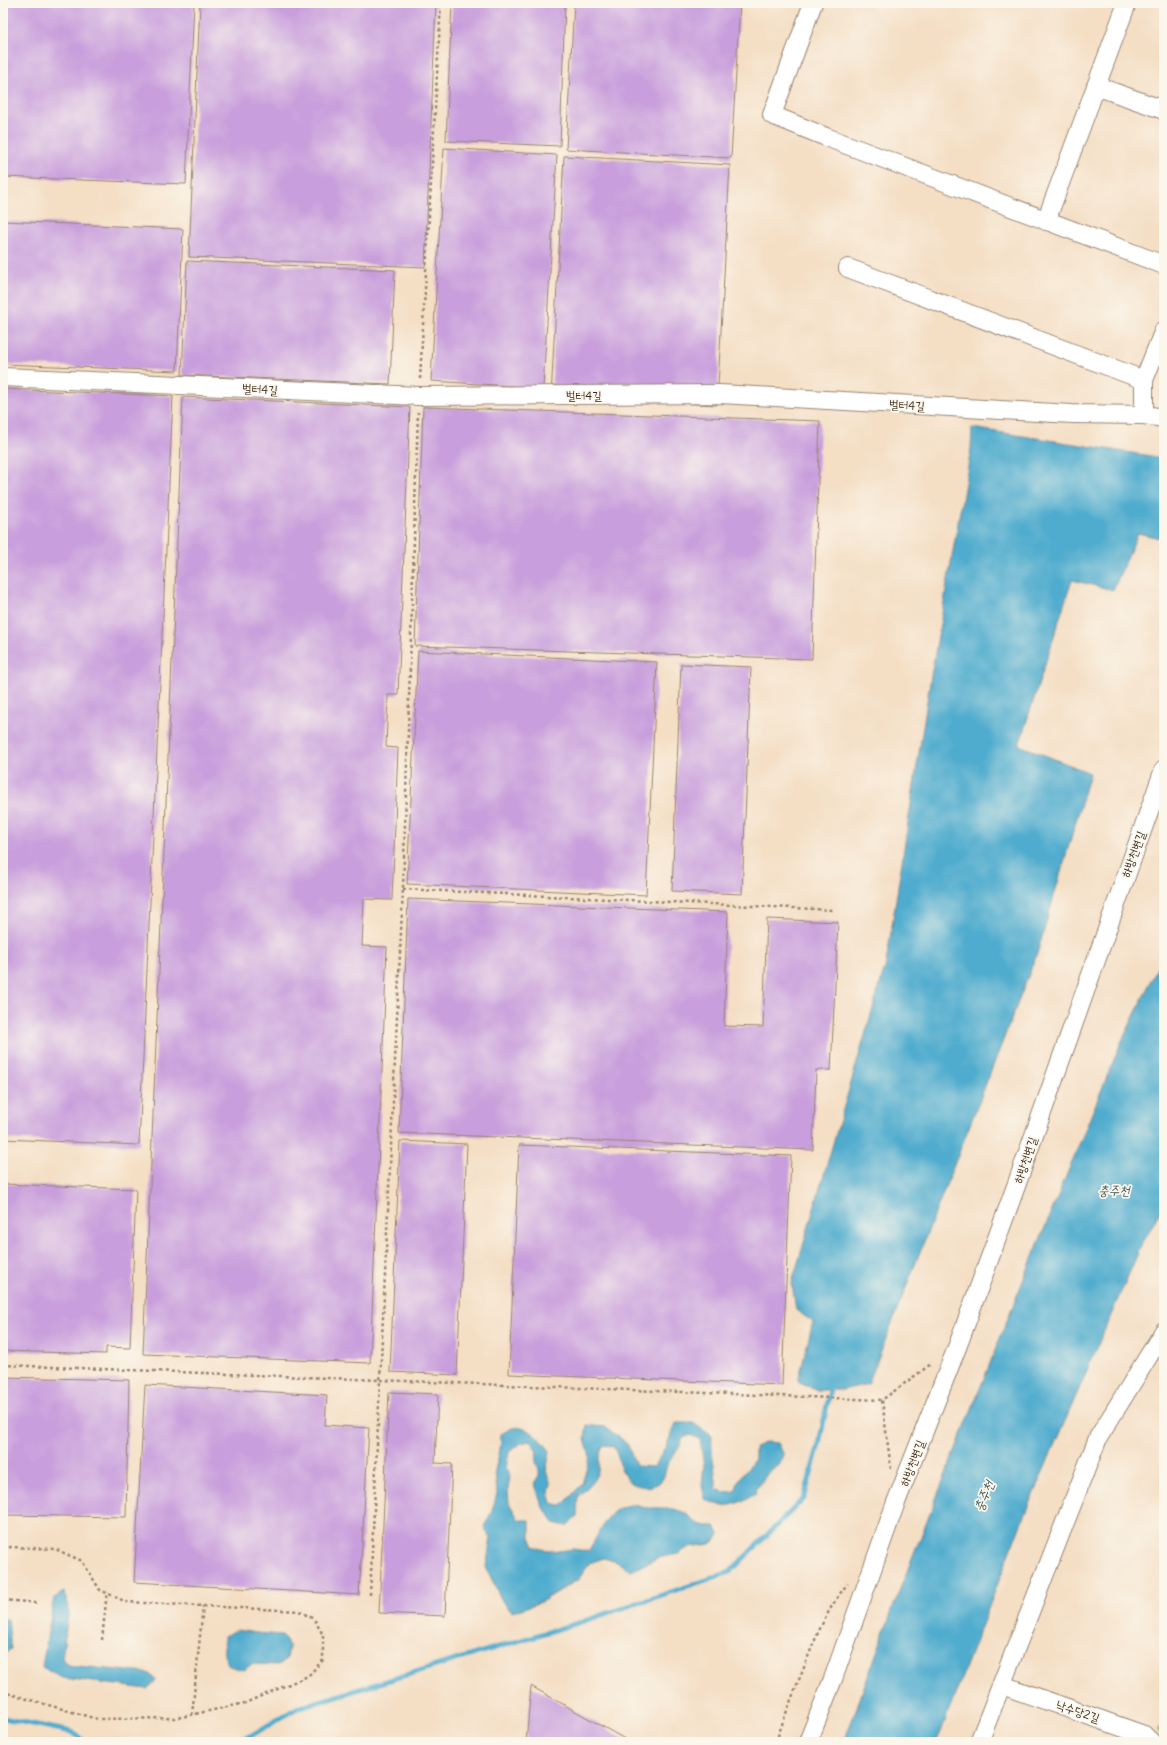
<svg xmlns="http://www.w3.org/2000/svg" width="1167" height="1745" font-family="Delius,'Poor Story',sans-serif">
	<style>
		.green { fill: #8dcf88; stroke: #647c53 }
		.water { fill: #50acce; stroke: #466b76 }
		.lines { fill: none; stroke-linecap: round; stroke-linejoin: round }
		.stream { stroke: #50acce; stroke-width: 5 }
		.building { fill: #c89edc }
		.minor-casing { stroke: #988471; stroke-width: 20 }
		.path { stroke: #988471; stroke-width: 2.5; stroke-dasharray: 3 3; stroke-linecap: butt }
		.minor { stroke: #fff; stroke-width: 18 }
		.labels { text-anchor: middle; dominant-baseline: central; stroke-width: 3.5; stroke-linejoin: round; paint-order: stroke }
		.street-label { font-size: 12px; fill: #3b2a1e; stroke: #fbf7ec }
		.water-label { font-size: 13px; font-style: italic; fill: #42585c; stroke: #fbf7ec }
	</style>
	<rect width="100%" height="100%" fill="#fbf7ec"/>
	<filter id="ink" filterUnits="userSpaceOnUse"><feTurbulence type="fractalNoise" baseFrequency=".025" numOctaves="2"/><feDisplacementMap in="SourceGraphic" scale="8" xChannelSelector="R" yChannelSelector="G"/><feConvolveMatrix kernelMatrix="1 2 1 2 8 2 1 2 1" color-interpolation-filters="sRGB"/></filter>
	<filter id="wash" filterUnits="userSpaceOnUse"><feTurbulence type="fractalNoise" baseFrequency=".012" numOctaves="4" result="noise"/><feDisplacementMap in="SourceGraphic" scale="16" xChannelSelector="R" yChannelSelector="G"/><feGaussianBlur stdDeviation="0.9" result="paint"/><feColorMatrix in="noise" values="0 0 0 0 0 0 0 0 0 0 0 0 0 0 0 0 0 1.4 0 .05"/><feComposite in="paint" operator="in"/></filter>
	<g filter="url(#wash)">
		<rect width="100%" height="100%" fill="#f4dec4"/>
		<!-- green -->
		<polygon class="green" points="1164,1722 1164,1738 1156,1730"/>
		<!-- water -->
		<g class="water">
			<polygon points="972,428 1164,458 1164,539 1138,533 1113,590 1072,580 1019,745 1090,773 1037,954 868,1384 842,1390 817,1390 798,1381 813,1322 796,1310 792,1283 886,964 931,676 971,449"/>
			<polygon points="1164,954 1164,1204 1141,1246 1023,1518 937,1742 844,1742 900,1589 1018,1293 1120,1045"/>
			<path d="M676 1423H693L712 1436C710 1455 717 1471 716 1489L725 1492 735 1491 739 1480 755 1459V1448L765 1442 778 1443 784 1455C778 1470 776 1464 767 1474 763 1480 761 1485 755 1489L756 1494C736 1504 727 1511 705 1499L702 1486 704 1466 700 1439 691 1435 683 1438C681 1443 679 1448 676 1452 673 1457 669 1461 667 1465 665 1471 665 1478 660 1482 651 1490 633 1487 626 1478 619 1468 620 1457 613 1446L604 1445C596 1454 601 1464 597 1474 593 1483 585 1490 578 1496L577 1517 566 1526 554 1523 541 1503 535 1484C541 1477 540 1470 536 1462 538 1452 537 1448 529 1441L519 1444 509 1452 506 1468 510 1476 508 1489 509 1503 519 1520H530V1537L534 1546 541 1549 559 1551 573 1549 589 1551C599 1534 608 1505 632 1505 637 1505 642 1508 647 1508 659 1508 671 1507 683 1512 689 1514 691 1521 697 1523 702 1526 709 1526 715 1526L719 1534 715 1541 710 1544 689 1547 678 1554 657 1558 631 1571 619 1563 604 1558 589 1563 579 1579 541 1602 512 1612 502 1601 486 1567 491 1538 484 1527 492 1511 497 1493 495 1470 500 1450 501 1434C505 1432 509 1429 513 1428 528 1425 542 1440 550 1451L546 1471 551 1484 549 1492 552 1503 562 1506 582 1484 590 1457 585 1439 587 1425 605 1427 627 1443 636 1466 654 1467 667 1444Z"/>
			<polygon points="64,1592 69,1607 62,1658 68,1665 148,1673 157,1680 147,1689 64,1678 42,1667 54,1598"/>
			<polygon points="3,1619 8,1619 11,1649 3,1655"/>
			<polygon points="237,1630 256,1633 282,1635 289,1646 287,1658 279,1665 252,1664 244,1670 229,1666 224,1655 224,1636"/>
		</g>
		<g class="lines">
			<!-- stream -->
			<g class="stream">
				<polyline points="3,1718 72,1732 85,1742"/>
				<polyline points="231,1742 252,1735 297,1708 581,1622 730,1572 804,1498 819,1444 830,1390"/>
			</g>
		</g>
		<g id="blocks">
			<!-- building -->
			<g class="building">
				<polygon points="3,3 194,3 186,184 3,177"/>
				<polygon points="200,3 436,3 425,267 189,257"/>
				<polygon points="452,3 565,3 560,146 446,141"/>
				<polygon points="574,3 740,3 731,158 566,149"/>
				<polygon points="444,148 557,155 543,388 431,381"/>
				<polygon points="564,156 730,165 717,405 551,397"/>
				<polygon points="3,221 183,229 177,371 3,364"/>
				<polygon points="187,261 395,270 390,384 182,375"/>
				<polygon points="3,389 173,396 139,1145 3,1139"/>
				<polygon points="183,397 410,407 398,695 388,695 386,747 398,748 392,900 364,899 362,946 387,947 370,1363 143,1354"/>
				<polygon points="423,407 820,421 812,659 415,646"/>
				<polygon points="418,651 657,662 646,895 407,884"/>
				<polygon points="681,664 751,667 742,894 672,891"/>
				<polygon points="408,899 728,912 724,1026 763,1027 767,919 838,922 831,1070 816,1070 813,1150 399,1133"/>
				<polygon points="400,1141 467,1144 457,1375 390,1372"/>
				<polygon points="519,1145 791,1156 782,1385 509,1374"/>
				<polygon points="3,1184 136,1189 130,1348 106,1347 106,1354 3,1351"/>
				<polygon points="3,1377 129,1380 126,1517 3,1515"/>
				<polygon points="145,1385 327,1395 325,1425 369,1428 359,1595 134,1582"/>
				<polygon points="389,1392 438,1394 435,1463 452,1464 445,1616 379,1613"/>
				<polygon points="531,1686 630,1742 526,1742"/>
			</g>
		</g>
	</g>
	<g filter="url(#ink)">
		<use href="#blocks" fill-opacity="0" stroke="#988471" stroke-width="1"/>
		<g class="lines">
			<!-- minor casing -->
			<g class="minor-casing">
				<g id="minor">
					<polyline points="813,3 772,115 826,137 1164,265"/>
					<polyline points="1096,86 1164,110"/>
					<polyline points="1046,221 1127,3"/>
					<polyline points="848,268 1144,380"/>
					<polyline points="3,377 419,396 720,394 1072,414 1144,415 1164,418"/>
					<polyline points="1144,415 1144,380 1164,330"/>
					<polyline points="1002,1685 1144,1735 1151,1742"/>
					<polyline points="808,1742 833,1679 895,1505 958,1345 1016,1186 1164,769"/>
					<polyline points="979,1742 1098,1438 1164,1331"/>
				</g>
			</g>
			<!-- path -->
			<g class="path">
				<polyline points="420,379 441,3"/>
				<polyline points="403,889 834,910"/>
				<polyline points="3,1365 882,1400"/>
				<polyline points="891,1469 882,1400 931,1364"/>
				<polyline points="3,1549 11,1547 55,1549 82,1561 100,1590 126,1602 299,1611 314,1619 323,1635 323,1660 308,1676 245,1703 177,1718 97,1719 3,1692"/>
				<polyline points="370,1595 403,889 418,412"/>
				<polyline points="3,1600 37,1603"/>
				<polyline points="102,1640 107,1592"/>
				<polyline points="192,1715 203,1606"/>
				<path d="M776 1742C784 1718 793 1694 803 1670 815 1638 827 1609 848 1583"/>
			</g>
			<!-- minor -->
			<use href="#minor" class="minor"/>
		</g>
	</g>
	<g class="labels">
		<!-- street labels -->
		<g class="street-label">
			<text transform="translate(260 389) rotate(3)">벌터4길</text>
			<text x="584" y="395">벌터4길</text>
			<text transform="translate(907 405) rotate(3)">벌터4길</text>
			<text transform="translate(1133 854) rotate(-70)">하방천변길</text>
			<text transform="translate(1025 1160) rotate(-71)">하방천변길</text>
			<text transform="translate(912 1463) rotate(-69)">하방천변길</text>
			<text transform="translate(1078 1711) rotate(19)">낙수당2길</text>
		</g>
		<!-- water labels -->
		<g class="water-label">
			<text x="1114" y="1190">충주천</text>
			<text transform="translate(984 1496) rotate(-67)">충주천</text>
		</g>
	</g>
	<!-- margin -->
	<rect width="1167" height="1745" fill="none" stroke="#fbf7ec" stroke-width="16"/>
</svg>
